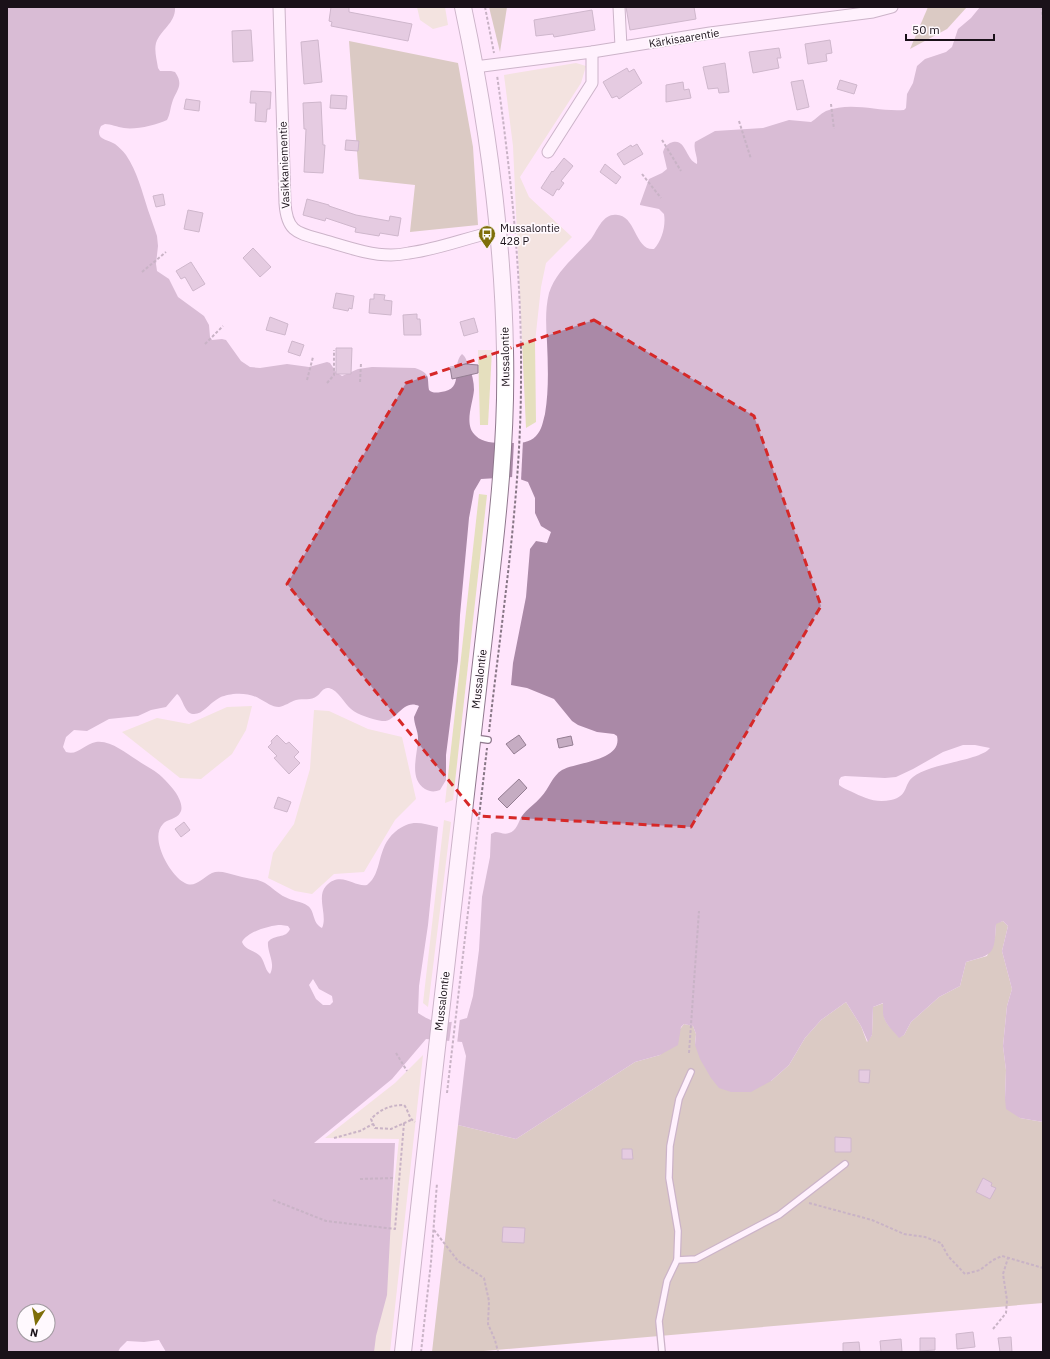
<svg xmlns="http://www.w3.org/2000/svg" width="1050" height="1359" font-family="'IBM Plex Sans',sans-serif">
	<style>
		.green { fill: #e5dfbe }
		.forest { fill: #b0a980 }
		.water { fill: #aa89a7; fill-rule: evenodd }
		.pier { fill: #ffe5fc }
		.building { fill: #c5acc2; stroke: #947d92 }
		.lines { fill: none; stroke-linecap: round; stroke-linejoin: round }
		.service-casing { stroke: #8e778c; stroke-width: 8 }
		.minor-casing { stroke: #8e778c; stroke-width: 13 }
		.secondary-casing { stroke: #8e778c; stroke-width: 18 }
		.path { stroke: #877685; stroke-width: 2; stroke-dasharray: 3 2; stroke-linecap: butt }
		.service { stroke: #fff; stroke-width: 5.5 }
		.minor { stroke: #fff; stroke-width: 11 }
		.secondary { stroke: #fff; stroke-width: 16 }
		.marked { fill: none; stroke: #d62828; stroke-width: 3; stroke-dasharray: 8 5; stroke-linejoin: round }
		.labels { text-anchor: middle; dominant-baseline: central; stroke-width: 3.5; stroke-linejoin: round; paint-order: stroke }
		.street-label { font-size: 11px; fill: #1a1119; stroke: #fff9fe }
		.poi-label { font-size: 11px; fill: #1a1119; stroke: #fff9fe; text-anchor: start }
	</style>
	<rect width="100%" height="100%" fill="#ffe5fc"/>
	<!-- green -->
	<g class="green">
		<polygon points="417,7 445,7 448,25 433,29 420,20"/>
		<polygon points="576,63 586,66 581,83 520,177 529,197 572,237 546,263 541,287 535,342 536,422 526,428 513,146 504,75"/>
		<polygon points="478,350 492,350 488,425 480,425"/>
		<polygon points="479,494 487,495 453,800 445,803"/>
		<polygon points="252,706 246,730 232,754 201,779 180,778 122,732 157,718 189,724 227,707"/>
		<polygon points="314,710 329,711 368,729 402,737 416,799 395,820 364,872 334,874 312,894 295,891 268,878 273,853 294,824 310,769"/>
		<polygon points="444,820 451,822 428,1007 423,1003"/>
		<polygon points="423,1055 390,1352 369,1352 381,1309 399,1139 325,1138 395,1083"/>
	</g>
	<!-- forest -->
	<g class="forest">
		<polygon points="489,7 507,7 500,52"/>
		<polygon points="928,7 967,7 947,29 910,49"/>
		<polygon points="349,41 458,63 473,147 478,225 410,232 415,185 359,179"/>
		<path d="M1003 921 1008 926 1002 951 1012 989 1007 1006 1003 1046 1006 1070 1005 1098 1020 1118 1043 1122V1303L472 1352H432L458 1125 516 1139 635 1062 660 1055 684 1024 693 1026 696 1034 695 1045 771 1081 789 1065 805 1038 821 1020 846 1002 861 1026 867 1042 872 1035 873 1007 884 1003C882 1024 888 1023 899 1037L904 1035 911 1022 939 997 960 986 966 962 987 956 995 937 996 923Z"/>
	</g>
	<!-- water -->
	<path class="water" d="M7 7H175C176 23 161 29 156 43 154 51 157 60 158 68L160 71H171L175 72C185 86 175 91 172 103 170 109 170 115 167 120 157 125 135 130 124 128 117 127 111 124 105 124L101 126C94 140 107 139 115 144 119 147 123 151 126 155 137 171 142 191 148 210 151 218 154 227 157 236L158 246 156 264 157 271 169 279 178 297 204 316 209 325 210 337 212 340 222 339 226 340 241 361 250 367 260 368 287 364 309 367 327 362 330 363 336 372 342 376 358 369 372 367 415 368C431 374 427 376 429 390 432 393 436 393 441 392 466 389 450 366 462 354 466 357 467 362 469 366 472 374 474 382 474 390 473 404 463 425 476 436 484 444 500 443 511 443 519 443 530 443 536 436 542 430 543 421 545 414 549 390 548 366 547 342 546 326 545 309 549 293 556 271 576 256 591 239 597 231 602 216 613 215 636 211 634 251 654 249 662 241 666 225 664 214L659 209 640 205V204L649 179 662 173 667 169 663 152C664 148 666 145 670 143 686 136 685 159 697 164 698 156 693 150 695 142L715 131 763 128 789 120 811 122C816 119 820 114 826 111 852 101 877 112 904 110L906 108 907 94 913 83 917 66 925 59 946 52 952 47 958 29 971 18 980 7H1043V1122L1020 1118 1006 1109 1005 1098 1006 1070 1003 1046 1007 1006 1012 989 1002 951 1008 926 1003 921 996 924C994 954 995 954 966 962L960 986 939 997 911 1022 904 1035 899 1038C893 1030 884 1024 883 1013 883 1010 883 1006 883 1003L873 1007 872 1035 868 1042 861 1026 846 1002 821 1020 805 1038 789 1065 771 1081 751 1092H731L719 1088 711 1078 700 1059 695 1045 696 1034 693 1026 684 1024 681 1027 678 1045 660 1055 635 1062 516 1139 458 1125 466 1056 462 1042 426 1039 392 1079 314 1143H395L387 1295 376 1336 374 1352H166L159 1340 144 1342 127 1341 120 1348 118 1352H7ZM514 477 528 482 535 498V513L541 526 551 532 547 543 536 541 530 549 526 597 513 663 511 685 527 688 554 699 572 721 578 725 597 732 614 734 617 736C623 761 576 762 562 770 552 776 549 789 541 797 535 804 527 809 522 816 518 822 517 831 509 833 504 835 500 832 495 832L491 834 490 857 482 897 479 950 473 996 467 1018C445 1024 438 1026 418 1013L419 986 428 925 438 827C420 823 411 819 395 832 376 848 383 873 367 885 355 888 341 870 326 886 316 897 328 916 322 928 312 923 315 911 308 906 301 901 292 901 285 897 278 894 272 887 265 883 258 879 250 879 242 877 237 876 232 874 227 873 222 872 217 871 212 873 199 880 193 892 178 878 167 868 150 837 163 824 167 819 177 819 180 813 184 807 179 798 176 793 172 787 167 782 162 777 155 770 145 766 137 760 125 753 111 740 96 742 84 744 78 756 66 752L63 747 66 737 74 730 87 731 109 719 138 716 151 710 166 707 177 694C183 698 184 713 193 714 202 715 209 704 216 700 221 696 227 695 233 694 242 693 252 694 260 699 266 702 272 707 279 707 285 706 290 702 296 700 303 698 311 701 317 696 321 693 323 687 329 688 338 690 344 703 351 709 358 715 372 719 382 721 396 723 403 698 419 706L414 717C414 724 418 731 418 738 418 754 408 778 425 789 430 792 435 792 440 790L446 780V755L458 661 460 615 469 518 474 491 481 479ZM963 745H975L990 748C980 761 930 763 913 777 903 785 909 796 891 800 874 803 865 798 850 791 846 789 843 788 839 785V780L841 777 845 776 885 778 896 777 913 769 943 752ZM281 925 288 926 290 929C286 939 274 934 268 942 267 953 276 963 270 974 264 969 265 960 259 955 253 950 245 950 242 942 247 932 270 925 281 925ZM313 979 319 989 332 996 333 1002 330 1005H323L316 999 309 985ZM24 1311H48V1335H24Z"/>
	<!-- pier -->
	<g class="pier">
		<polygon points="523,440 521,481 512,479 514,441"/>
		<polygon points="460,1018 457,1044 449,1043 452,1020"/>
	</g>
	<!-- building -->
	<g class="building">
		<polygon points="331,7 349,7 349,12 412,24 408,41 331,26 332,22 329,21"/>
		<polygon points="626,7 694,7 696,19 630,30"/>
		<polygon points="592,10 595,30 554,37 553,34 536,36 534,20"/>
		<polygon points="251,30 253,61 233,62 232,31"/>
		<polygon points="318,40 322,82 304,84 301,42"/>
		<polygon points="830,40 832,53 826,54 827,61 808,64 805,44"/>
		<polygon points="779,48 781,58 777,58 779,68 753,73 749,52"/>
		<polygon points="725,63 729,92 719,93 718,88 708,89 703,67"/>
		<polygon points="627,68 629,72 634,69 642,83 619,99 617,96 612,98 603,82"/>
		<polygon points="803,80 809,107 797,110 791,82"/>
		<polygon points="840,80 857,85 854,94 837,89"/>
		<polygon points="683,82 684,90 689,89 691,98 666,102 666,85"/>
		<polygon points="251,91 271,92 270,109 267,109 266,122 255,121 256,103 250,103"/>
		<polygon points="331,95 347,96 346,109 330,108"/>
		<polygon points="186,99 200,101 199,111 184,109"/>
		<polygon points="321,102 323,145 325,145 323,173 304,172 306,129 304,129 303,103"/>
		<polygon points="346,140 359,141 358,151 345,150"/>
		<polygon points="637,144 643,154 624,165 617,154 631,145 632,147"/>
		<polygon points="564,158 573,166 561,181 564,183 559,190 557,189 553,196 541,188 552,171 553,172"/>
		<polygon points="605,164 621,177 616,184 600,172"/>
		<polygon points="163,194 165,205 156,207 153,196"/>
		<polygon points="307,199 329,205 329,206 356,215 389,221 390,216 401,218 398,236 380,233 379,236 355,232 356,228 326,218 325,221 303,215"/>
		<polygon points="188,210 203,213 199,232 184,229"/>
		<polygon points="253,248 271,267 260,277 243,258"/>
		<polygon points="191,262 205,284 193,291 185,277 181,279 176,271"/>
		<polygon points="336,293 354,296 352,309 349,308 348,311 333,308"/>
		<polygon points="374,294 385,295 384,300 392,301 391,315 369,313 370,299 374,299"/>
		<polygon points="417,314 417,319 420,319 421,335 404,335 403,315"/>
		<polygon points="270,317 288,324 285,335 266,330"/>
		<polygon points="474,318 478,332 464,336 460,322"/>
		<polygon points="292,341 304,345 300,356 288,352"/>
		<polygon points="336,348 352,348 351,374 336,374"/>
		<polygon points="466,364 478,365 478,373 452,379 450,367"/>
		<polygon points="277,735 286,744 289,742 299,752 294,757 300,763 289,774 274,758 277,756 268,747 272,743 271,741"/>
		<polygon points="519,735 526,745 514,754 506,744"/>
		<polygon points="571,736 573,745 559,748 557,739"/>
		<polygon points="519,779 527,788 507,808 498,799"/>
		<polygon points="278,797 291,802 287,812 274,808"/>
		<polygon points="184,822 190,830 181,837 175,829"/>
		<polygon points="859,1070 870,1070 869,1083 859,1082"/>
		<polygon points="835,1137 851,1138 851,1152 835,1152"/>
		<polygon points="622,1149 632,1149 633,1159 622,1159"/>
		<polygon points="983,1178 992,1183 991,1186 996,1188 990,1199 976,1192"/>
		<polygon points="503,1227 525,1228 524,1243 502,1242"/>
		<polygon points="973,1332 975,1347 957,1349 956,1334"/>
		<polygon points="1011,1337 1012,1352 1000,1352 998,1338"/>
		<polygon points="920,1338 935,1338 935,1350 920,1351"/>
		<polygon points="901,1339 902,1352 881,1352 880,1341"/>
		<polygon points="859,1342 860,1352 843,1352 843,1343"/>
	</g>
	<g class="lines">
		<!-- service casing -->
		<g class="service-casing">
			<g id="service">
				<polyline points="474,738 488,740"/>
				<polyline points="677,1260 678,1231 669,1178 670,1146 679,1099 691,1072"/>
				<polyline points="662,1352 659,1321 667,1281 677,1260 696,1259 779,1215 845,1164"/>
			</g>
		</g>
		<!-- minor casing -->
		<g class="minor-casing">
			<g id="minor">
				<path d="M279 7 285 203C287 234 299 233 326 241 347 247 369 255 391 255 397 255 404 254 409 253 440 249 468 237 498 231"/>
				<polyline points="619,7 621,47"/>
				<polyline points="475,67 592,52 710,33 873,12 892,7"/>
				<polyline points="548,152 592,83 592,52"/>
			</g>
		</g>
		<!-- secondary casing -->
		<g class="secondary-casing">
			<path id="secondary" d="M403 1352C423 1172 443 991 464 811 472 741 480 672 488 602 498 519 507 435 505 351 503 235 487 120 463 7"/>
		</g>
		<!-- path -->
		<g class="path">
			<polyline points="485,7 494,53"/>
			<polyline points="1041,7 1043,19"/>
			<polyline points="831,104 834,129"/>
			<polyline points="739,121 751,159"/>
			<polyline points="662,140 681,171"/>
			<polyline points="642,174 661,198"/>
			<polyline points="142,272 166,252"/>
			<polyline points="205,344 223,326"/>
			<polyline points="307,380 313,357"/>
			<polyline points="360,382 361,363"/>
			<polyline points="327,383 334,375 334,350"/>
			<path d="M489 732C502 615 521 497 521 379 522 277 511 176 497 75"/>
			<polyline points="396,1053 407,1071"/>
			<polyline points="689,1053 699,911"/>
			<polyline points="447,1093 487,748"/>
			<path d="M411 1120 391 1129 375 1128 371 1119C381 1109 390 1105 404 1105 409 1111 408 1118 415 1122"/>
			<polyline points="334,1138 360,1131 373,1124"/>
			<polyline points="360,1179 393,1178"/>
			<polyline points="273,1200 326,1221 395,1229 404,1123"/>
			<polyline points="809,1203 872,1220 904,1234 925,1237 941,1243 948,1256 965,1274 980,1270 993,1260 1002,1256 1043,1268"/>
			<polyline points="434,1230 458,1261 484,1278 489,1301 488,1324 495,1340 498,1352"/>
			<polyline points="993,1329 1006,1313 1007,1300 1003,1274 1008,1258"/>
			<polyline points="421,1352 431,1262 437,1183"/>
		</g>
		<!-- service -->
		<use href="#service" class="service"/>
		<!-- minor -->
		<use href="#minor" class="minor"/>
		<!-- secondary -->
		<use href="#secondary" class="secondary"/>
	</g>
	<!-- marked area -->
	<path d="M0 0H1050V1359H0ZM594 320 754 416 821 606 691 827 478 816 287 584 406 383Z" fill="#ffe5fc" fill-opacity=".55" fill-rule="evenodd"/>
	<path class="marked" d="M594 320 754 416 821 606 691 827 478 816 287 584 406 383Z"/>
	<!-- icons -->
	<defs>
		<g id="bus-pin" transform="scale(0.9)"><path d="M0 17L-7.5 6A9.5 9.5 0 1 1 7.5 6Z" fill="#7e6e0a" stroke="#fff9fe"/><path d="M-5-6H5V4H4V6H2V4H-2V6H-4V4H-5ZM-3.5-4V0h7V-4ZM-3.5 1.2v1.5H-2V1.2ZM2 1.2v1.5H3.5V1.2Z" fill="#fff"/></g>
	</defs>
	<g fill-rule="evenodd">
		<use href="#bus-pin" x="487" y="234"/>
	</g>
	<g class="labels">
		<!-- street labels -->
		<g class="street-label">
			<text transform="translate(684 38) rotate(-9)">Kärkisaarentie</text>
			<text transform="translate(284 165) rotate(-92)">Vasikkaniementie</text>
			<text transform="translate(505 357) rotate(-91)">Mussalontie</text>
			<text transform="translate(479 679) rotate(-83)">Mussalontie</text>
			<text transform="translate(442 1001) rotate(-83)">Mussalontie</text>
		</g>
		<!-- poi labels -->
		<g class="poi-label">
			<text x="500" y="228">Mussalontie<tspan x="500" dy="13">428 P</tspan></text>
		</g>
	</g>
	<!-- border -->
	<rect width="1050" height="1359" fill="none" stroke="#1a1119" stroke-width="16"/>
	<!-- north arrow -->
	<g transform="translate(36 1323) rotate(191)"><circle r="19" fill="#fff9fe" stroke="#a39ca2"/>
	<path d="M0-3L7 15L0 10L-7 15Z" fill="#7e6e0a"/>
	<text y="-6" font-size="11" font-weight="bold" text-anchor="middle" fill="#1a1119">N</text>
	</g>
	<!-- scale -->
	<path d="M906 34v6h88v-6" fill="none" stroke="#1a1119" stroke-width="2"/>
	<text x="912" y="34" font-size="12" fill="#1a1119" stroke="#fff9fe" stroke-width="3" paint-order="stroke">50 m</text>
</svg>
